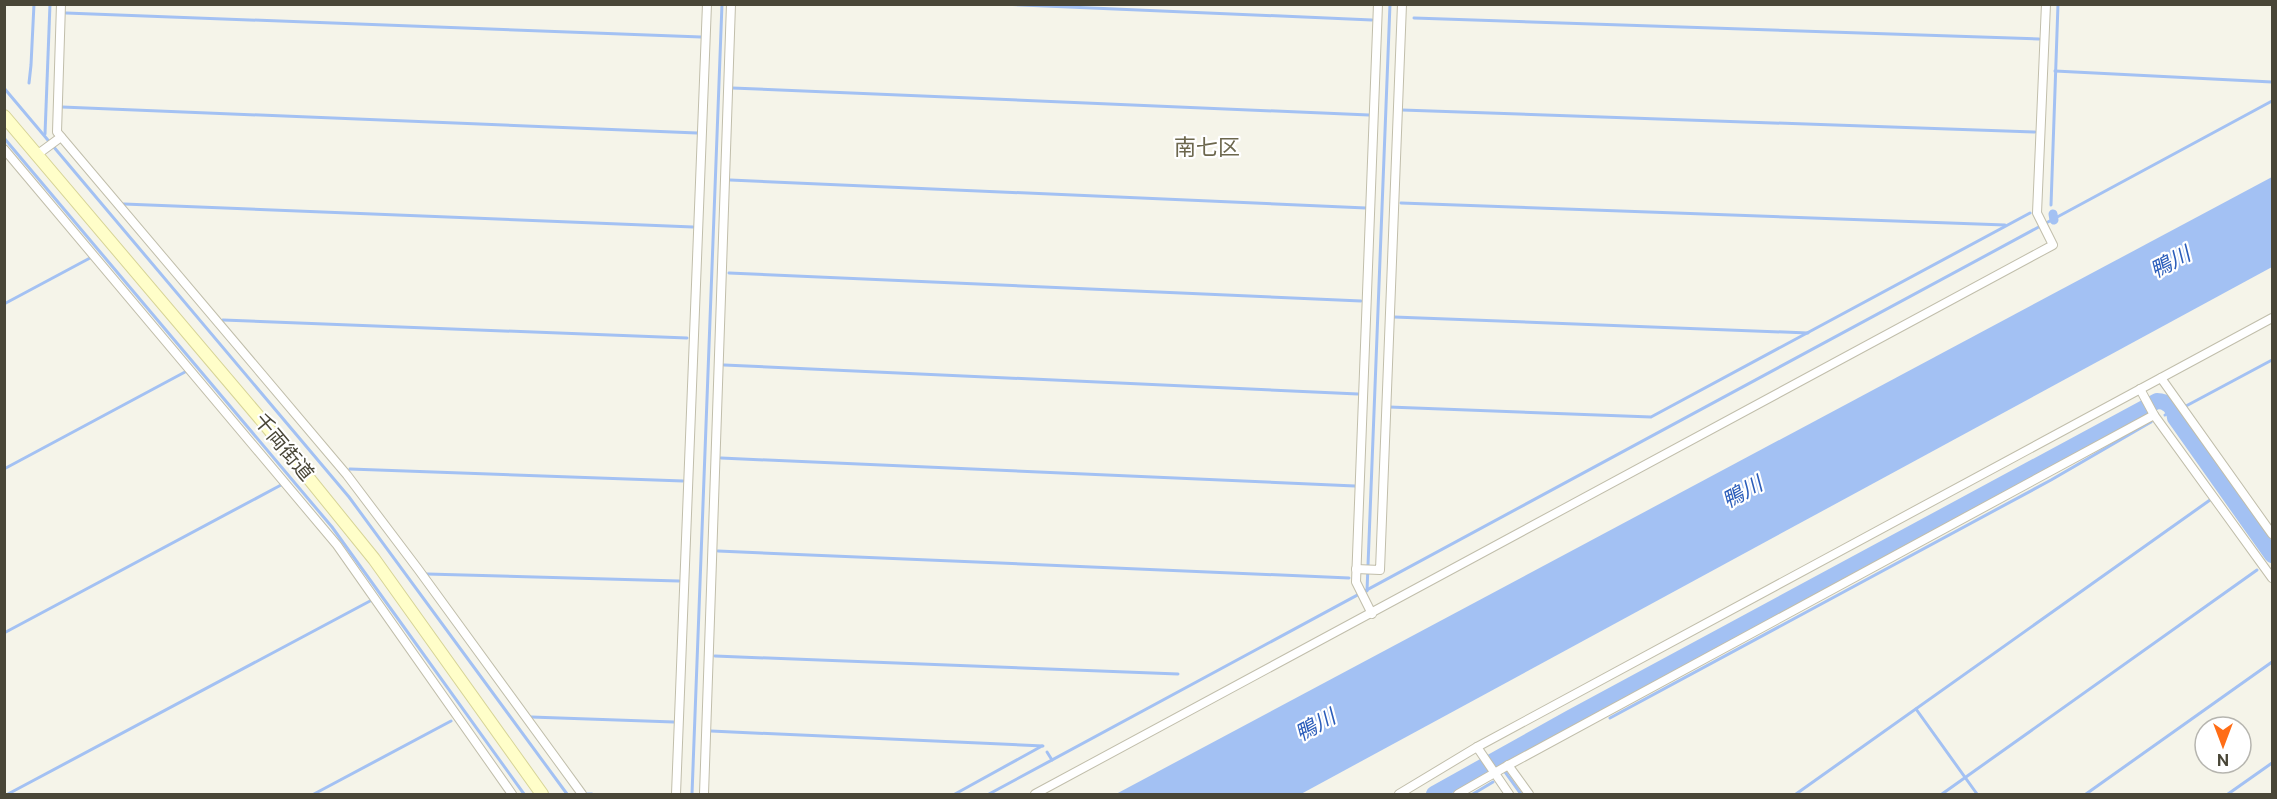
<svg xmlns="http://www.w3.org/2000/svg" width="2277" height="799" font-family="'Public Sans','Noto Sans JP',sans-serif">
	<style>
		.water { fill: #a3c1f3 }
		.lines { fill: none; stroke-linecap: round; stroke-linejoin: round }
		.stream { stroke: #a3c1f3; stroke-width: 3 }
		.canal { stroke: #a3c1f3; stroke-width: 9 }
		.river { stroke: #a3c1f3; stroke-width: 16 }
		.street-casing { stroke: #c1beab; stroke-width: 10 }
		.secondary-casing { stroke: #d7d497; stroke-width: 14 }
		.street { stroke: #fff; stroke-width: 8 }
		.secondary { stroke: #fffec9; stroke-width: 12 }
		.labels { text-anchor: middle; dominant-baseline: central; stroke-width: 4.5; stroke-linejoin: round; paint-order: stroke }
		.street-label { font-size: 20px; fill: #494637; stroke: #fff }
		.water-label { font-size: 21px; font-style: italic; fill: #2b5dba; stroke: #fff }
		.quarter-label { font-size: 22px; fill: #6c674d; stroke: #fff }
	</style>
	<rect width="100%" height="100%" fill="#f5f4e9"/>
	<!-- water -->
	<polygon class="water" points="2272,177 2272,267 1301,794 1116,794"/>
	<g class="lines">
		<!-- stream -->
		<g class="stream">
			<polyline points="1001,4 1372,20"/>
			<polyline points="66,13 701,37"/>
			<polyline points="1414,18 2039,39"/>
			<polyline points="2055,71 2272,82"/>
			<polyline points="29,83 31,65 34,4"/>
			<polyline points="4,88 349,497 567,794"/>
			<polyline points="732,88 1369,115"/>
			<polyline points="62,107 697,133"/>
			<polyline points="1402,110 2035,132"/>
			<polyline points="45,134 50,4"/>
			<polyline points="4,138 332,527 524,794"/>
			<polyline points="730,180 1366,208"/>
			<polyline points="1401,203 2005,225"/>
			<polyline points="124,204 693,227"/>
			<polyline points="2051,205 2058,4"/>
			<polyline points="729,273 1361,301"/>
			<polyline points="4,304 90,258"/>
			<polyline points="1394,317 1808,333"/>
			<polyline points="223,320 687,338"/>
			<polyline points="724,365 1358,394"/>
			<polyline points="2186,406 2272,360"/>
			<polyline points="1389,407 1651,417 2030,213"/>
			<polyline points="2174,413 2177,411"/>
			<polyline points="2165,415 2173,411"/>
			<polyline points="721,458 1355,486"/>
			<polyline points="4,469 185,372"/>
			<polyline points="350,469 683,481"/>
			<polyline points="2224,490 2226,488"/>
			<polyline points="2264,543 2267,540"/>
			<polyline points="718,551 1349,578"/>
			<polyline points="427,574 679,581"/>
			<polyline points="1367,591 1390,4"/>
			<polyline points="4,633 281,485"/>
			<polyline points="715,656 1178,674"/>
			<polyline points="1916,709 1977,794"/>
			<polyline points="531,717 674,722"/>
			<polyline points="1610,718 2051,480 2151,422"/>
			<polyline points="711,731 1043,746"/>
			<polyline points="1047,752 1052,760"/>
			<polyline points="1495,758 1521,794"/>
			<polyline points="8,794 370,601"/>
			<polyline points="314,794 451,721"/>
			<polyline points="587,794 592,794"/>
			<polyline points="692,794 722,4"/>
			<polyline points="955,794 1042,746"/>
			<polyline points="989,794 2272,101"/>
			<polyline points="1473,794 1493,782"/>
			<polyline points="1796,794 2210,500"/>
			<polyline points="1942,794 2257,570"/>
			<polyline points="2086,794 2272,662"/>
			<polyline points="2228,794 2272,763"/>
		</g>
		<!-- canal -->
		<polyline class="canal" points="2053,214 2054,220"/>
		<!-- river -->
		<path class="river" d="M1434 794 1570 718 2157 401C2167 401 2174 408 2175 418L2272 555"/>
		<!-- street casing -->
		<g class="street-casing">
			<g id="street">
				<polyline points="61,4 57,132 347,475 418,569 582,794"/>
				<polyline points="4,149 337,545 512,794"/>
				<polyline points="38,154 61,137"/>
				<polyline points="2161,378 2272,534"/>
				<polyline points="2140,389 2154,415 2272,578"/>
				<polyline points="1356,569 1380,570 1402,4"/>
				<polyline points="1372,614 1356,582 1378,4"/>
				<polyline points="1477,747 1509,794"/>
				<polyline points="1508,765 1529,794"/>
				<polyline points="676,794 707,4"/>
				<polyline points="704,794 731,4"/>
				<polyline points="1035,794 2053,245 2037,213 2046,4"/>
				<polyline points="1399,794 1477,747 2272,318"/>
				<polyline points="1458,794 1505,767 2154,415"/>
			</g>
		</g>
		<!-- secondary casing -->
		<g class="secondary-casing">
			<polyline id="secondary" points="4,116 264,423 374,559 542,794"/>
		</g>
		<!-- street -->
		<use href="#street" class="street"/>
		<!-- secondary -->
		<use href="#secondary" class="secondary"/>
	</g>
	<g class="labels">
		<!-- street labels -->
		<g class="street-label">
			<text transform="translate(284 447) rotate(50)">千両街道</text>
		</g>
		<!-- water labels -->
		<g class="water-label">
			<text transform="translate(2170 262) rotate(-28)">鴨川</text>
			<text transform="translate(1742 492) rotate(-29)">鴨川</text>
			<text transform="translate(1315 725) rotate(-29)">鴨川</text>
		</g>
		<!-- quarter labels -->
		<g class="quarter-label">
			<text x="1207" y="147">南七区</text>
		</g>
	</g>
	<!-- border -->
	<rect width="2277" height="799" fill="none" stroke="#494637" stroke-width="12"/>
	<!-- north arrow -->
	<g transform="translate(2223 745) rotate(180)"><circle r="28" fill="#ffffff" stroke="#b6b5af" stroke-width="1.5"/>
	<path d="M0-4.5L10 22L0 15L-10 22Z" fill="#ff6d16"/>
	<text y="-9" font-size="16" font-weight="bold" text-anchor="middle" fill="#494637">N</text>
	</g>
</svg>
